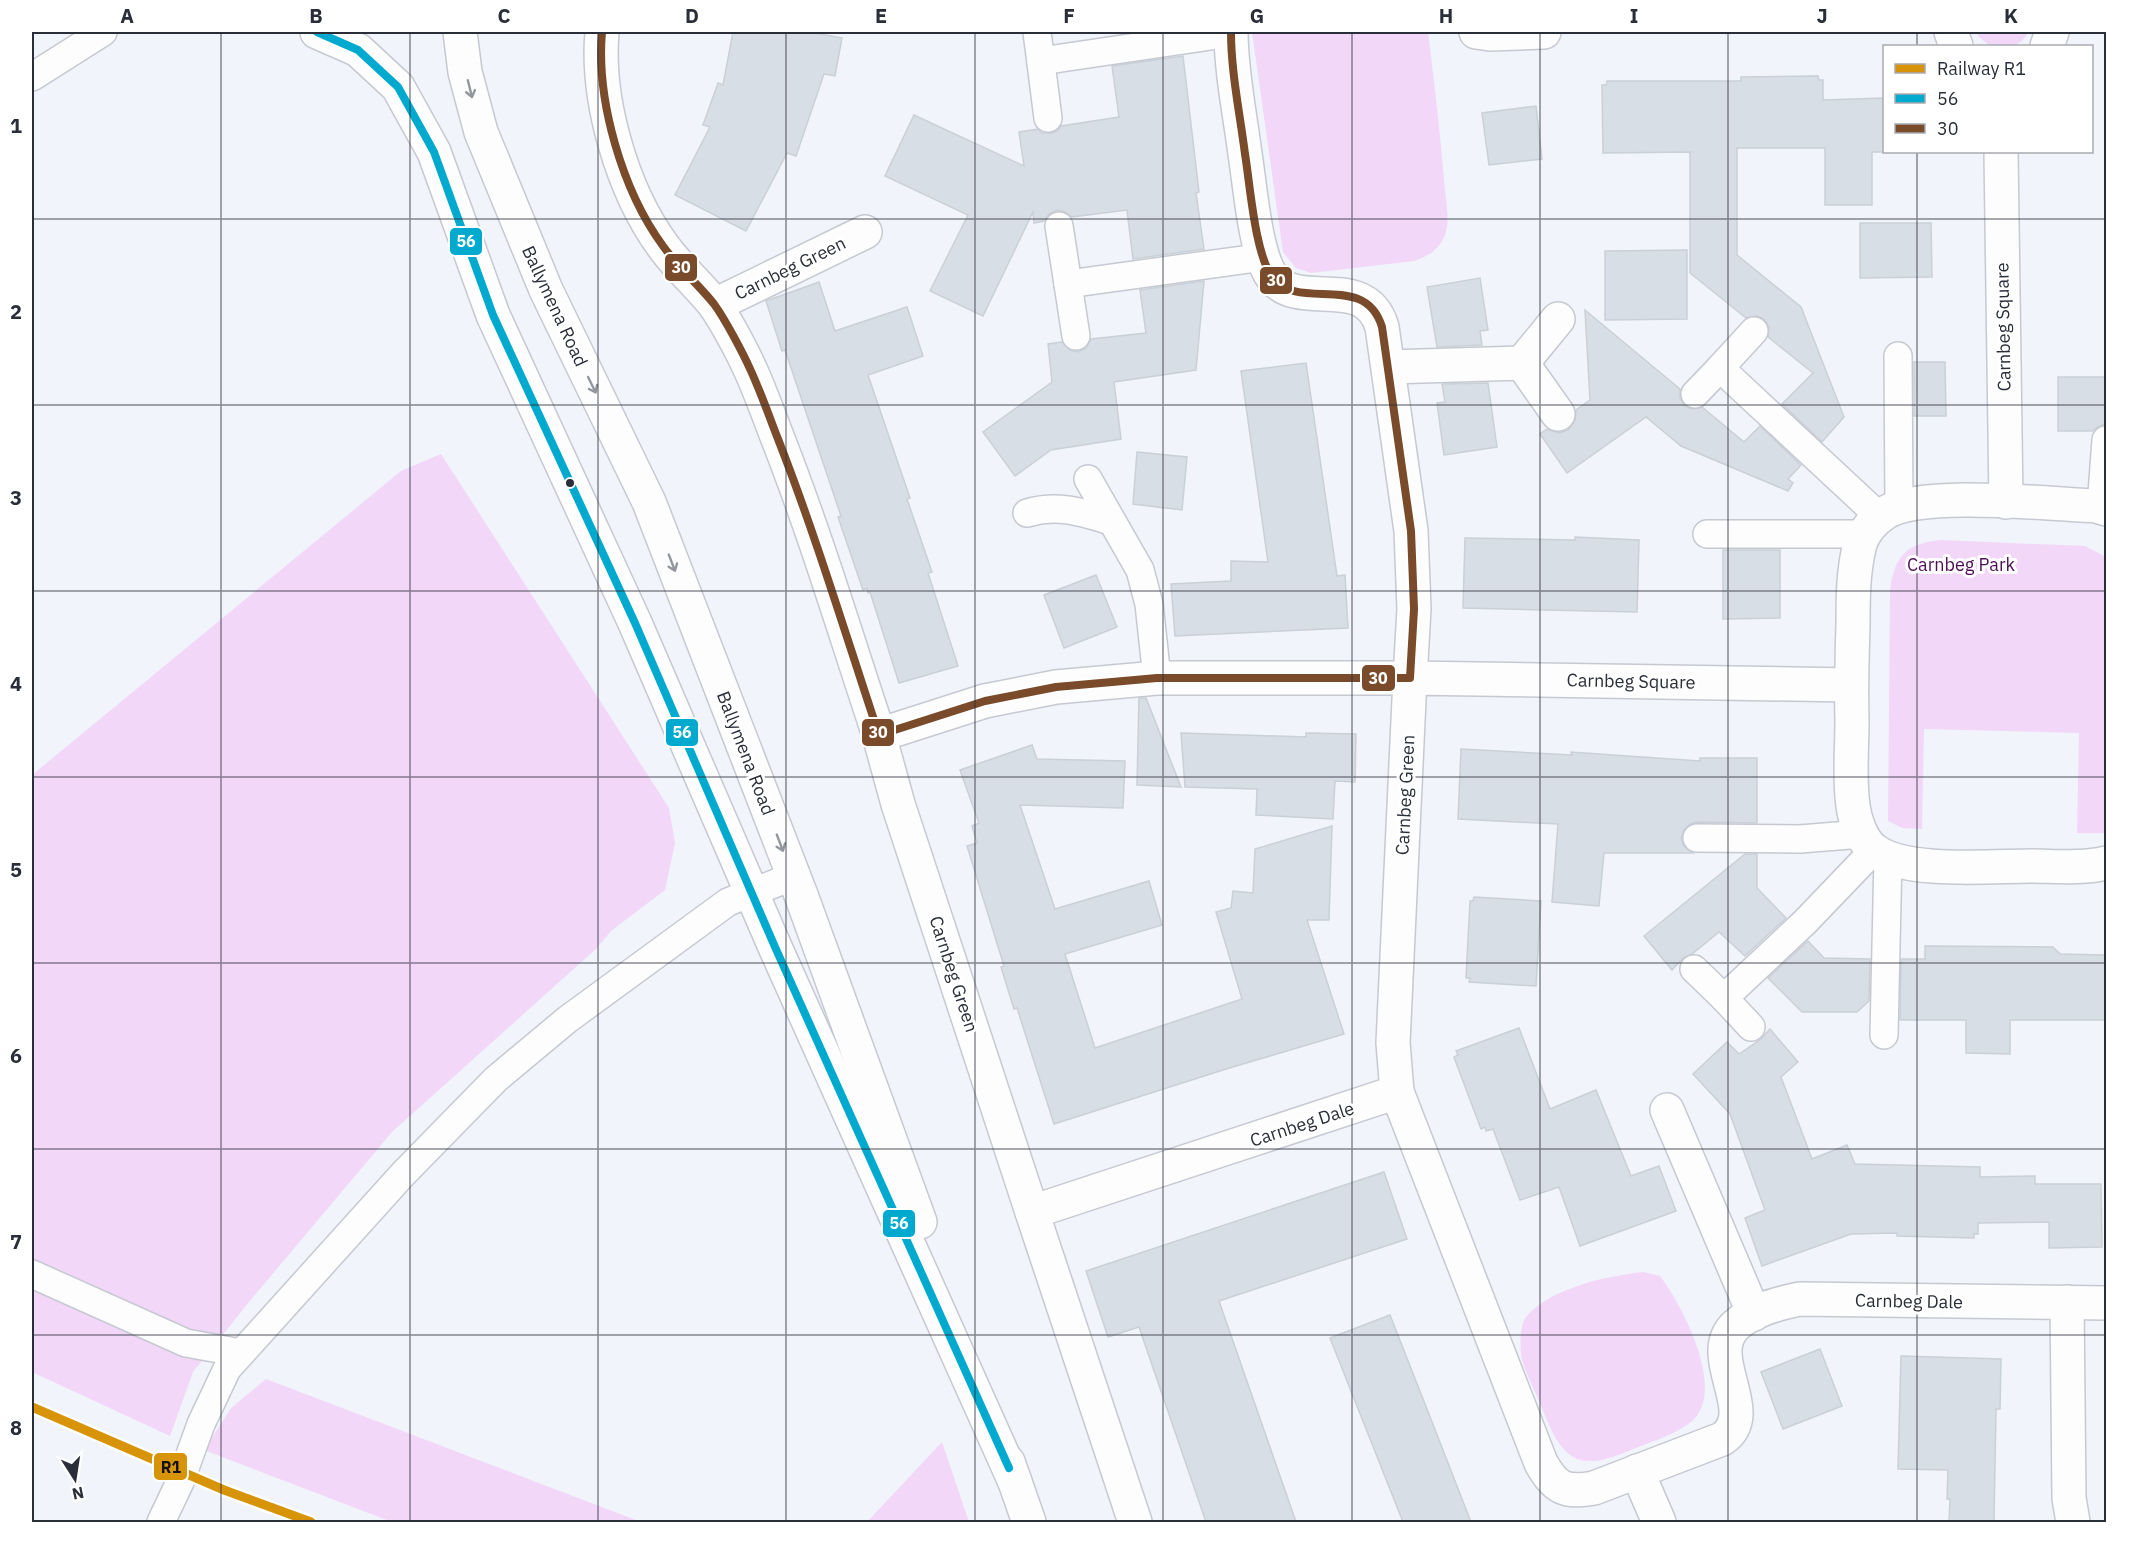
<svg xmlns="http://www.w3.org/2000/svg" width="2138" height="1554" font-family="'IBM Plex Sans',sans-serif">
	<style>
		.green { fill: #f2d7f8 }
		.building { fill: #d8dee5; stroke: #c9d0d7; stroke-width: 1.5 }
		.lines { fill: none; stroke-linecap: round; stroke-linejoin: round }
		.lane-casing { stroke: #c6c9d1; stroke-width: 30 }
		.street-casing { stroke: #c6c9d1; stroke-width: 36 }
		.highway-casing { stroke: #c6c9d1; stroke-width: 36 }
		.lane { stroke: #fdfdfe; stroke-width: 27 }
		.street { stroke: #fdfdfe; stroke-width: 33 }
		.highway { stroke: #fdfdfe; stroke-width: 33 }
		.bus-1-casing { stroke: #fff; stroke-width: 12 }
		.bus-2-casing { stroke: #fff; stroke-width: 12 }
		.bus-1 { stroke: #00a9ce; stroke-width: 8 }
		.bus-2 { stroke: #7a4b2a; stroke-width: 8 }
		.rail-1-casing { stroke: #fff; stroke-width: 14 }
		.rail-1 { stroke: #d89409; stroke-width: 9 }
		.oneway { stroke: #93969c }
		.grid { fill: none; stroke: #292e39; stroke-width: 1.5; stroke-opacity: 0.55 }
		.bus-dot { fill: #292e39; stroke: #fff; stroke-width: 2 }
		.labels { text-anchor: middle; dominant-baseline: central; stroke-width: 6; stroke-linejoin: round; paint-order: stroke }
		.street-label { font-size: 18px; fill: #292e39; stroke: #fff }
		.park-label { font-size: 18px; fill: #4c0f53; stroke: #fff }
		.line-badge { stroke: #fff; stroke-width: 2 }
		.badge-label { font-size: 16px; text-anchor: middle; font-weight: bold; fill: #fff }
		.pale-badge-label { font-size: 16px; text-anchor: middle; font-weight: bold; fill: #111 }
		.neatline { fill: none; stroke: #292e39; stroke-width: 2 }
		.grid-label { font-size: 20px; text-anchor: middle; font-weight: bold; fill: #292e39 }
	</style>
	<rect width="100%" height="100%" fill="#f1f4fa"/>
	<!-- green -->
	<g class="green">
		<path d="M1252 32H1428C1434 81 1440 130 1444 180 1445 194 1450 218 1446 231 1442 248 1429 256 1414 261L1311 273 1296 268 1283 252Z"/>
		<path d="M1977 32H2028C2020 49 2007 47 1990 46L1979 37Z"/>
		<polygon points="441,454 669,808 675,843 665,890 611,931 596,949 392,1132 249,1302 193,1372 170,1436 32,1372 32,775 401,471"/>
		<path d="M1941 540 2085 546 2106 557V833H2077L2079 733 1924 729 1922 829 1902 828 1888 821 1890 590C1895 555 1906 544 1941 540Z"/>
		<path d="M1643 1272 1660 1276C1682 1305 1727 1390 1692 1421 1677 1434 1656 1440 1638 1447 1621 1454 1597 1466 1577 1459 1558 1451 1549 1425 1542 1408 1536 1392 1522 1368 1521 1353 1520 1343 1520 1325 1526 1317 1550 1288 1607 1276 1643 1272Z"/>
		<polygon points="266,1379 641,1522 392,1522 204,1450 231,1408"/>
		<polygon points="942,1442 969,1522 867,1522"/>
	</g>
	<!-- building -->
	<g class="building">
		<polygon points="733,32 810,32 842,38 835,76 824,74 796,156 787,153 746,231 675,195 710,127 703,125 718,83 723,85"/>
		<polygon points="1183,56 1199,192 1196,193 1204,249 1133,259 1127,210 1072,217 1065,212 1057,210 1049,214 1044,221 1034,223 1033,212 983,316 930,291 968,215 885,176 914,115 1024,166 1019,132 1038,129 1042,133 1051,133 1057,131 1061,126 1119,117 1112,66"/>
		<polygon points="1818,76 1819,80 1823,80 1823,100 1884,98 1884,152 1872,152 1872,205 1825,205 1825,148 1737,148 1737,255 1801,307 1844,417 1822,442 1782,404 1813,373 1768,337 1769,327 1764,319 1757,316 1746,318 1690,273 1690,152 1603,153 1602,85 1606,85 1607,81 1741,81 1741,77"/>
		<polygon points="1536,106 1542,159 1489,165 1482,113"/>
		<polygon points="1860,223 1931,223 1932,277 1860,278"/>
		<polygon points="1687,250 1687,319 1605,320 1605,251"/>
		<polygon points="1480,278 1488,330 1480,331 1482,345 1437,347 1427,287"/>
		<polygon points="1204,281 1196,370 1114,382 1121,439 1051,450 1015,476 983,432 1052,382 1048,344 1062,342 1070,350 1078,352 1086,348 1091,339 1146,333 1140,290"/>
		<polygon points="819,282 835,331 907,307 923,356 868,375 910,498 907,499 932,572 928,573 958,666 899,683 870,592 868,593 867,588 863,590 838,517 841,516 785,350 782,351 766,301"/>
		<polygon points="1585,310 1680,389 1680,398 1685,406 1692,409 1702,407 1744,442 1760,426 1801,465 1788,479 1793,483 1788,491 1681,446 1646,417 1567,473 1540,434 1547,429 1559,433 1568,430 1575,421 1576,410 1590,400"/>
		<polygon points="1914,362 1945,362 1946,416 1914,416"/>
		<polygon points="1306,363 1337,576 1345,575 1348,628 1175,636 1171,584 1231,581 1231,561 1268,562 1241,371"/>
		<polygon points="2058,377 2106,377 2106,424 2099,426 2093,431 2058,431"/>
		<polygon points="1488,383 1497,447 1444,455 1437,403 1445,402 1442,384"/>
		<polygon points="1137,452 1187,457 1182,510 1133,504"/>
		<polygon points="1575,537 1639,540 1637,612 1463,608 1465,538 1575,540"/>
		<polygon points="1723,550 1780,550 1780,618 1723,619"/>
		<polygon points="1096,575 1117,627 1064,648 1044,595"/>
		<polygon points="1139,698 1146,698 1181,787 1137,785"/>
		<polygon points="1181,733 1306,737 1306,733 1356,734 1355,782 1335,781 1333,819 1256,815 1257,789 1185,787"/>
		<polygon points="1032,745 1037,759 1125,761 1123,808 1020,805 1055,909 1149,881 1162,925 1065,954 1095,1048 1242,999 1216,912 1231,908 1233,891 1253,893 1255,849 1332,826 1329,920 1307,920 1344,1034 1226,1069 1054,1124 1017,1008 1014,1009 1001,967 1004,966 967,846 977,843 972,826 979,823 960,770"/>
		<polygon points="1461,749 1572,755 1571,752 1700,761 1700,758 1757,758 1757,823 1697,822 1690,824 1684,830 1681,838 1684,846 1693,853 1604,853 1599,906 1552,902 1558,824 1458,819"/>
		<polygon points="1745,854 1757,854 1757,888 1786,918 1745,956 1719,932 1692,954 1683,958 1672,970 1644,936"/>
		<polygon points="1474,897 1541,901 1536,986 1469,982 1470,978 1466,978 1470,901 1473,901"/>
		<polygon points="1808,941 1824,958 1870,959 1869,1001 1857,1012 1802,1012 1768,978"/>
		<polygon points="1925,946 2053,947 2060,954 2106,955 2106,1020 2010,1020 2010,1054 1966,1053 1966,1020 1900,1020 1901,959 1925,959"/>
		<polygon points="1519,1028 1550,1109 1596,1090 1631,1176 1659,1166 1676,1211 1580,1246 1559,1187 1520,1200 1493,1129 1486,1131 1485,1127 1481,1129 1454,1057 1458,1055 1456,1051"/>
		<polygon points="1770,1029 1798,1062 1781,1077 1812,1159 1847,1145 1855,1164 1980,1167 1980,1177 2035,1176 2035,1184 2101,1184 2102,1247 2049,1248 2049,1222 1978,1223 1978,1234 1974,1234 1974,1238 1897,1236 1897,1233 1851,1234 1762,1266 1745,1218 1765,1210 1730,1114 1693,1074 1727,1042 1739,1054 1761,1039"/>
		<polygon points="1384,1172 1407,1239 1219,1301 1296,1522 1206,1522 1139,1327 1108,1337 1086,1271"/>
		<polygon points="1390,1315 1425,1404 1471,1522 1403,1522 1330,1338"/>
		<polygon points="1820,1349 1842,1406 1783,1429 1761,1372"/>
		<polygon points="1901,1356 2001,1359 2000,1409 1996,1409 1994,1522 1949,1522 1950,1499 1947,1499 1948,1470 1898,1469"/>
	</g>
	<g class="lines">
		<!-- lane casing -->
		<g class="lane-casing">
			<g id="lane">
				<polyline points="1037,32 1048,118"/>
				<polyline points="1041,61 1231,33"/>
				<polyline points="32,77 103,32"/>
				<polyline points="1059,226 1076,336"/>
				<polyline points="1068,284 1264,257"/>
				<polyline points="1754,331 1720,368 1880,517"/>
				<polyline points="1898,356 1899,507"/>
				<polyline points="1695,394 1720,368"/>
				<polyline points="1088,479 1140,570 1149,604 1157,678"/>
				<polyline points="2101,507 2106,440"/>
				<path d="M1027 513C1058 504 1081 512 1111 521"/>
				<polyline points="1707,534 1864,534"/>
				<polyline points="1697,838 1800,839 1862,834"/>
				<polyline points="1694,969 1724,998"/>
				<polyline points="1751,1027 1724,998 1805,922 1874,850"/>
				<polyline points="1884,1035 1888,857"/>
				<polyline points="32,1274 186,1343 241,1353"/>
				<polyline points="161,1522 180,1482 201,1424 227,1369 403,1174 496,1079 568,1019 728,902 794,876"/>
			</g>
		</g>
		<!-- street casing -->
		<g class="street-casing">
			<g id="street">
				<path d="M602 32C596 100 622 190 663 246 678 267 698 284 714 304 725 319 743 353 751 371 761 393 769 416 778 439 816 536 846 636 879 735L985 701 1056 687 1157 678H1410L1414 609 1411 531 1382 327C1365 271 1300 312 1273 278 1255 256 1250 184 1245 154 1240 114 1231 72 1231 32"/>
				<polyline points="1476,32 1490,34 1544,32"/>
				<polyline points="1951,32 1956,46"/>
				<polyline points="2047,46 2052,32"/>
				<polyline points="2001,152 2006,502"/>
				<polyline points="715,305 865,232"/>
				<polyline points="1522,363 1558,319"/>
				<polyline points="1388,367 1522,363 1558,414"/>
				<path d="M2106 509 2096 506C2050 504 1920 490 1885 513 1873 521 1864 531 1860 544 1853 571 1853 598 1853 625 1852 657 1851 688 1852 720 1852 748 1849 778 1853 806 1855 821 1862 841 1874 850 1904 874 1992 866 2030 866 2055 866 2082 869 2106 863"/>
				<polyline points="879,735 898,804 1032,1212"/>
				<polyline points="1397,1092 1393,1043 1410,678 1851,685"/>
				<polyline points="1667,1110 1754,1314"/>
				<polyline points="2067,1302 2069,1498 2073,1522"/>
				<polyline points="1637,1471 1659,1522"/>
				<path d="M1135 1522 1032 1212 1397 1092 1541 1463C1556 1489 1565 1493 1594 1488L1722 1439C1761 1413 1703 1358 1735 1326 1752 1310 1777 1304 1799 1299L2106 1303"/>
			</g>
		</g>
		<!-- highway casing -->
		<g class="highway-casing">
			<g id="highway">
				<polyline points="317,32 358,50 398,87 434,152 493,315 635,623 775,947 1015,1482"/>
				<polyline points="460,32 465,72 481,132 546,290 649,502 801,895 920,1222"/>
				<polyline points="1008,1462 1029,1522"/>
			</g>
		</g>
		<!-- lane -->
		<use href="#lane" class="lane"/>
		<!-- street -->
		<use href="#street" class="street"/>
		<!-- highway -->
		<use href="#highway" class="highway"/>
		<!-- bus-1 casing -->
		<g class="bus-1-casing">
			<polyline id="bus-1" points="317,32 358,50 398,87 434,152 493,315 635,623 775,947 1009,1468"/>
		</g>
		<!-- bus-2 casing -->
		<g class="bus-2-casing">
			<path id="bus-2" d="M602 32C596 100 622 190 663 246 678 267 698 284 714 304 725 319 743 353 751 371 761 393 769 416 778 439 816 536 846 636 879 735L985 701 1056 687 1157 678H1410L1414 609 1411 531 1382 327C1365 271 1300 312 1273 278 1255 256 1250 184 1245 154 1240 114 1231 72 1231 32"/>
		</g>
		<!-- bus-1 -->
		<use href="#bus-1" class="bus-1"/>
		<!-- bus-2 -->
		<use href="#bus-2" class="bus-2"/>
		<!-- rail-1 casing -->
		<g class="rail-1-casing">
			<polyline id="rail-1" points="32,1407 224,1490 311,1522"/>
		</g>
		<!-- rail-1 -->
		<use href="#rail-1" class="rail-1"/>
	</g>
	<!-- one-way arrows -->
	<defs><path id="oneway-shaft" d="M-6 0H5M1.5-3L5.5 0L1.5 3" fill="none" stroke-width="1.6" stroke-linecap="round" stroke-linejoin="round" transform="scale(1.5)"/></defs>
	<g class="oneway">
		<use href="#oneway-shaft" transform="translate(470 89) rotate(76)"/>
		<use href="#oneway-shaft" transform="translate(592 385) rotate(64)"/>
		<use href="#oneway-shaft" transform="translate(672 563) rotate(69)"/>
		<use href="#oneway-shaft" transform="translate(780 843) rotate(69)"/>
	</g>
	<!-- grid -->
	<path class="grid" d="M221 32V1522M410 32V1522M598 32V1522M786 32V1522M975 32V1522M1163 32V1522M1352 32V1522M1540 32V1522M1728 32V1522M1917 32V46M1917 152V1522M32 219H2106M32 405H2106M32 591H2106M32 777H2106M32 963H2106M32 1149H2106M32 1335H2106"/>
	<!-- markers -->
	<circle class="bus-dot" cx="570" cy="483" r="5"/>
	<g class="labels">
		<!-- street labels -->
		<g class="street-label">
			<text transform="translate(790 268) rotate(-26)">Carnbeg Green</text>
			<text transform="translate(555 306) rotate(65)">Ballymena Road</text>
			<text transform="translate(2003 327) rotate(-91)">Carnbeg Square</text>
			<text transform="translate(1631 681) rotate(1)">Carnbeg Square</text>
			<text transform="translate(746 753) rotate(69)">Ballymena Road</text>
			<text transform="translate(1405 795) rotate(-87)">Carnbeg Green</text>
			<text transform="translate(954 974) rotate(72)">Carnbeg Green</text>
			<text transform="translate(1302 1124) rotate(-18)">Carnbeg Dale</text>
			<text transform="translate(1909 1301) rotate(1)">Carnbeg Dale</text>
		</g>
		<!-- park labels -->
		<g class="park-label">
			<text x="1961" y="564">Carnbeg Park</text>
		</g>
	</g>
	<g class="line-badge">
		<rect x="449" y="227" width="34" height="29" rx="6" fill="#00a9ce"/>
		<rect x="664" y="253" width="34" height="29" rx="6" fill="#7a4b2a"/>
		<rect x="1259" y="266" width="34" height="29" rx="6" fill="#7a4b2a"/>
		<rect x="1361" y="664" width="35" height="28" rx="6" fill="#7a4b2a"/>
		<rect x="665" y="718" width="34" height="29" rx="6" fill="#00a9ce"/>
		<rect x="861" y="718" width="34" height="29" rx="6" fill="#7a4b2a"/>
		<rect x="882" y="1209" width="34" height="29" rx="6" fill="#00a9ce"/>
		<rect x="153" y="1452" width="35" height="29" rx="6" fill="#d89409"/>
	</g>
	<g class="badge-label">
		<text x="466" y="247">56</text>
		<text x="681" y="273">30</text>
		<text x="1276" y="286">30</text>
		<text x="1378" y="684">30</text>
		<text x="682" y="738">56</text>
		<text x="878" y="738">30</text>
		<text x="899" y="1229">56</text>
	</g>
	<g class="pale-badge-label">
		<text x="171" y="1473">R1</text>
	</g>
	<!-- border -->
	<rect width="2138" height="1554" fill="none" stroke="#ffffff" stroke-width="66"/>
	<!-- legend -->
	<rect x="1883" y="45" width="210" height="108" fill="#ffffff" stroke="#a9abb0" stroke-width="1.5"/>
	<rect x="1895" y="64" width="30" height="9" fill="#d89409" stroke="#a9abb0" stroke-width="1.5"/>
	<text x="1937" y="75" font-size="18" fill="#292e39">Railway R1</text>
	<rect x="1895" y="94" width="30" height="9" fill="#00a9ce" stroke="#a9abb0" stroke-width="1.5"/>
	<text x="1937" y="105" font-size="18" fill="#292e39">56</text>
	<rect x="1895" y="124" width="30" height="9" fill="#7a4b2a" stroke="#a9abb0" stroke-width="1.5"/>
	<text x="1937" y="135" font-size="18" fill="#292e39">30</text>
	<!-- north arrow -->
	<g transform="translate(75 1479) rotate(168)" stroke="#ffffff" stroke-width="4.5" paint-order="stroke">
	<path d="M0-4.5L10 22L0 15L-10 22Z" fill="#292e39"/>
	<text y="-9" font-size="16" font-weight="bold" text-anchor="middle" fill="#292e39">N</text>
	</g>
	<rect x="33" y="33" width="2072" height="1488" class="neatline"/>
	<g class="grid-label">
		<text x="127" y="23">A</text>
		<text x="316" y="23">B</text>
		<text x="504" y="23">C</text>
		<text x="692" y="23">D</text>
		<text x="881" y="23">E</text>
		<text x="1069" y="23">F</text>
		<text x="1257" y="23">G</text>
		<text x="1446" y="23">H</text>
		<text x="1634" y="23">I</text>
		<text x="1822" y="23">J</text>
		<text x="2011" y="23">K</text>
		<text x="16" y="133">1</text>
		<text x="16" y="319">2</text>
		<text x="16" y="505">3</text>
		<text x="16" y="691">4</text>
		<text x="16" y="877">5</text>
		<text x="16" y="1063">6</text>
		<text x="16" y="1249">7</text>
		<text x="16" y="1435">8</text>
	</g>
</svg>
